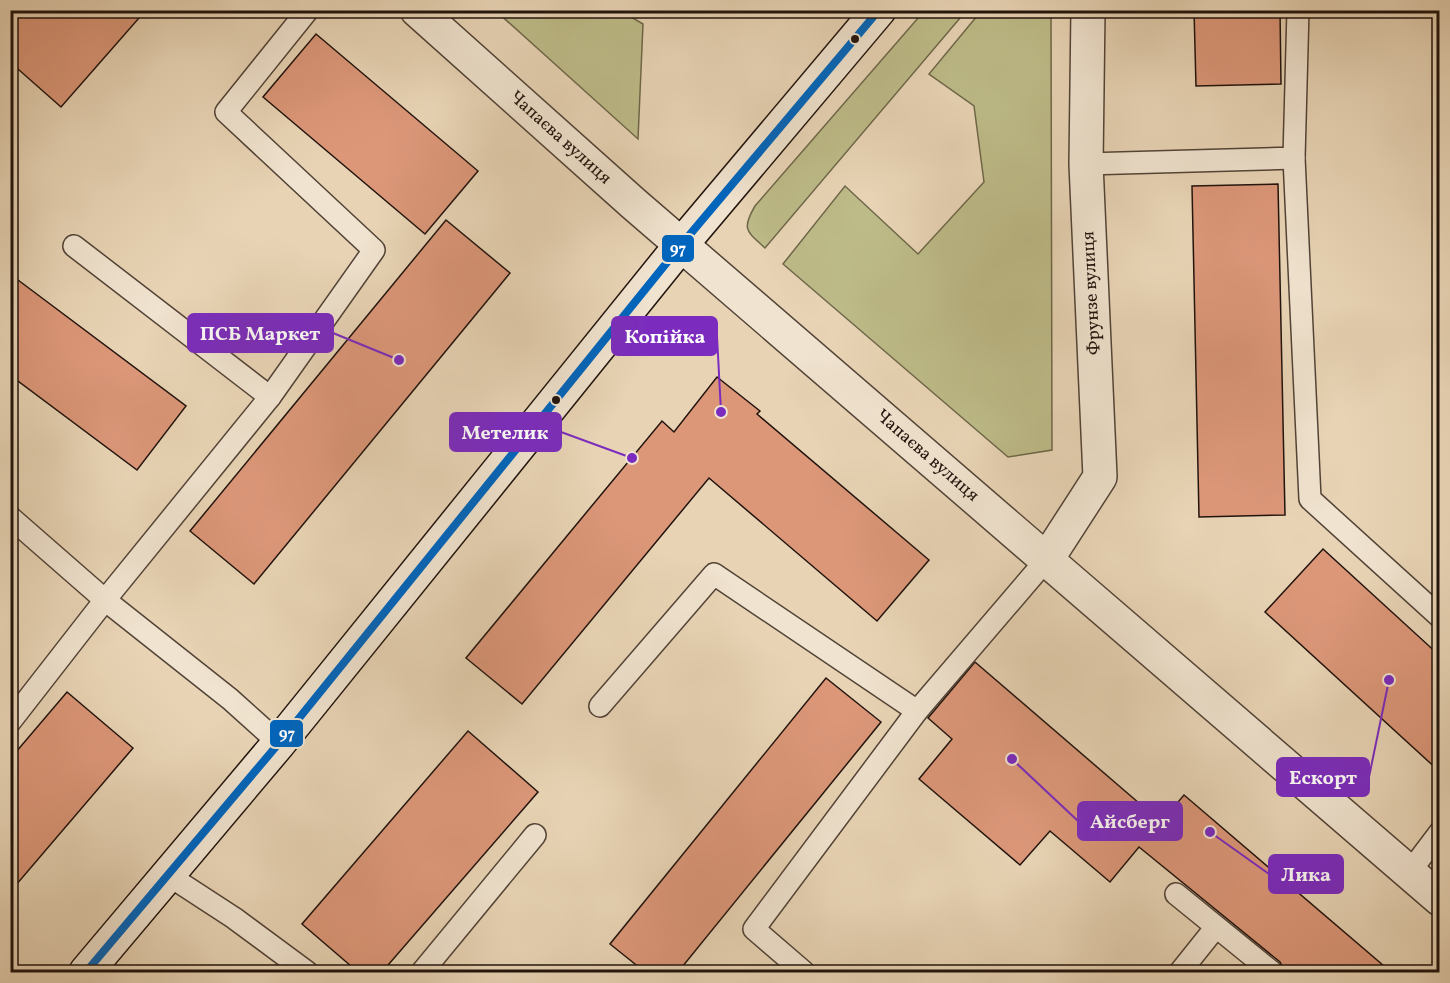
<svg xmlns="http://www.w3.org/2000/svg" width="1450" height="983" font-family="Vollkorn,serif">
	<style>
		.green { fill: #bdbb88; stroke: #6e674a; stroke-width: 1.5 }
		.building { fill: #dc9779; stroke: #20130d; stroke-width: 1.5 }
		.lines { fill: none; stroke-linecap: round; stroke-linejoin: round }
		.lane-casing { stroke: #524337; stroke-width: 24 }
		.street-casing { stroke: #524337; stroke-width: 36 }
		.secondary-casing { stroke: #20130d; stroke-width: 36 }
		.lane { stroke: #f0e3cf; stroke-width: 21 }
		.street { stroke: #f0e3cf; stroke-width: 33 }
		.secondary { stroke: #f0e3cf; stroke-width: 33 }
		.bus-1-casing { stroke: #f0e3cf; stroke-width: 12 }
		.bus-1 { stroke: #0065bd; stroke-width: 8 }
		.bus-dot { fill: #20130d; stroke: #f0e3cf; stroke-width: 2 }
		.labels { text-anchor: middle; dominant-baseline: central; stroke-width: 6; stroke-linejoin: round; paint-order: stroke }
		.street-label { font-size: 18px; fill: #20130d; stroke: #f0e3cf }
		.leader { fill: none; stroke: #7b2cbf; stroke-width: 2 }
		.callout-dot { fill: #7b2cbf; stroke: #f0e3cf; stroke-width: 2 }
		.callout { fill: #7b2cbf; stroke: #7b2cbf; stroke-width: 2 }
		.callout-label { font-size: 20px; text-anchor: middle; font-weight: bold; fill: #fff }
		.line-badge { stroke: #f0e3cf; stroke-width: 2 }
		.badge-label { font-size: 16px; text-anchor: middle; font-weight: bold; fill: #fff }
	</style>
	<rect width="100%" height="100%" fill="#e8d4b5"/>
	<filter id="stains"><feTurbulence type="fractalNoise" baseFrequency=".00333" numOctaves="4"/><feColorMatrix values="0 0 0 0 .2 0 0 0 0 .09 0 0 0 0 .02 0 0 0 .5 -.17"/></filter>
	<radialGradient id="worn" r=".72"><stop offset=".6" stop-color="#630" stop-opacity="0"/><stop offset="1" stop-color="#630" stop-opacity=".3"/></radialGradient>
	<!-- green -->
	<g class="green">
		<path d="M925 10 966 11 765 248C747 231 741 230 755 206Z"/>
		<polygon points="982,10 1051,11 1052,450 1008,457 783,264 845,186 918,254 984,182 974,106 929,74"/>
		<polygon points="496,11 621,11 643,24 638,139"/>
	</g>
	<!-- building -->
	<g class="building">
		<polygon points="10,10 146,10 61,107 10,62"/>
		<polygon points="1194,10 1280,10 1281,84 1196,86"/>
		<polygon points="316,34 478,171 425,234 263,97"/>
		<polygon points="1278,184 1285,515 1199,517 1192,186"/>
		<polygon points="446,220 510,273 254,584 190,531"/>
		<polygon points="10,274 186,406 137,470 10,375"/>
		<polygon points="717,377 760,411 757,414 929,560 877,621 709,478 522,704 466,658 662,421 674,432"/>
		<polygon points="1323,549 1440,656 1440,772 1265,612"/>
		<polygon points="975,662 1161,822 1184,795 1391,972 1285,972 1280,962 1139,847 1110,882 1050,831 1020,865 919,779 952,739 928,718"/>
		<polygon points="826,678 881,722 678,972 645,972 610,944"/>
		<polygon points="67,692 133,748 10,892 10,759"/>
		<polygon points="468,731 538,792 382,972 358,972 302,924"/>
	</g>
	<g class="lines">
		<!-- lane casing -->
		<g class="lane-casing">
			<g id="lane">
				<polyline points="1294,158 1310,499 1440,617"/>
				<polyline points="1086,164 1294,158 1298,10"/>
				<polyline points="74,246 270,397"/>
				<polyline points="10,517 105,600 230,699 279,743"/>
				<polyline points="600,706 714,574 917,711"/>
				<polyline points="10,722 105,600 270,397 374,250 226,112 308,10"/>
				<polyline points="1409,873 1440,832"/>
				<polyline points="168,875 234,918 307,972"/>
				<polyline points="1176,894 1272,972"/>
				<polyline points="422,972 535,835"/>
				<polyline points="804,972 754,929 917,711 1047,559"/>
				<polyline points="1180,972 1216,927"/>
			</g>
		</g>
		<!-- street casing -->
		<g class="street-casing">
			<g id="street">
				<polyline points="417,10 634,204 1440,899"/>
				<polyline points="1047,559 1100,477 1086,164 1088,10"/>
			</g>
		</g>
		<!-- secondary casing -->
		<g class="secondary-casing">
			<polyline id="secondary" points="86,972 279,743 681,245 879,10"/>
		</g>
		<!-- lane -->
		<use href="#lane" class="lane"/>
		<!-- street -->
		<use href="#street" class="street"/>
		<!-- secondary -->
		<use href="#secondary" class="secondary"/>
		<!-- bus-1 casing -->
		<g class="bus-1-casing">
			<polyline id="bus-1" points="86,972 279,743 681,245 879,10"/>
		</g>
		<!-- bus-1 -->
		<use href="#bus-1" class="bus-1"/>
	</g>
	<!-- markers -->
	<g class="bus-dot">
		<circle cx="855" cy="39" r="5"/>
		<circle cx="556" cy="400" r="5"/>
	</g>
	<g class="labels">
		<!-- street labels -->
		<g class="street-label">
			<text transform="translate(560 138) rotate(42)">Чапаєва вулиця</text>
			<text transform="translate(1092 293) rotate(-93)">Фрунзе вулиця</text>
			<text transform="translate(927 456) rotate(41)">Чапаєва вулиця</text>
		</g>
	</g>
	<!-- callouts -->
	<path class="leader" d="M399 360L333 333M721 412L717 336M632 458L561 432M1389 680L1369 777M1012 759L1078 821M1210 832L1269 874"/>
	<g class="callout-dot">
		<circle cx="399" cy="360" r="6"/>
		<circle cx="721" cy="412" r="6"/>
		<circle cx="632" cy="458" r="6"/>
		<circle cx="1389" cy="680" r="6"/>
		<circle cx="1012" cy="759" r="6"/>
		<circle cx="1210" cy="832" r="6"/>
	</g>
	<g class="callout">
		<rect x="188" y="314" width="145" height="38" rx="6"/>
		<rect x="612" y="317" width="105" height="38" rx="6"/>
		<rect x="450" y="413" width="111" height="38" rx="6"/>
		<rect x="1277" y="758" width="92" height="38" rx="6"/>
		<rect x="1078" y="802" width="104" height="38" rx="6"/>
		<rect x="1269" y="855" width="74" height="38" rx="6"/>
	</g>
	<g class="callout-label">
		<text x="260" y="340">ПСБ Маркет</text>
		<text x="665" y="343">Копійка</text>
		<text x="505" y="439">Метелик</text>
		<text x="1323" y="784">Ескорт</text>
		<text x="1130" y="828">Айсберг</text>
		<text x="1306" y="881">Лика</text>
	</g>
	<g class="line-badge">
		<rect x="661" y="234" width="34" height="29" rx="6" fill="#0065bd"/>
		<rect x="269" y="719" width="35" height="29" rx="6" fill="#0065bd"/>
	</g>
	<g class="badge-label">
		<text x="678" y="254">97</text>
		<text x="287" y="739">97</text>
	</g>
	<!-- margin -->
	<rect width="1450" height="983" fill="none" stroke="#e8d4b5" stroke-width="36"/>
	<rect x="12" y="12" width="1426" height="959" fill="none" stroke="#20130d" stroke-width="3"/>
	<rect x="18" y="18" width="1414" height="947" fill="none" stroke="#20130d" stroke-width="1.5"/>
	<rect width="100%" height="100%" filter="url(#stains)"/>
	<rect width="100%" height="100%" fill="url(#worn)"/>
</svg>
